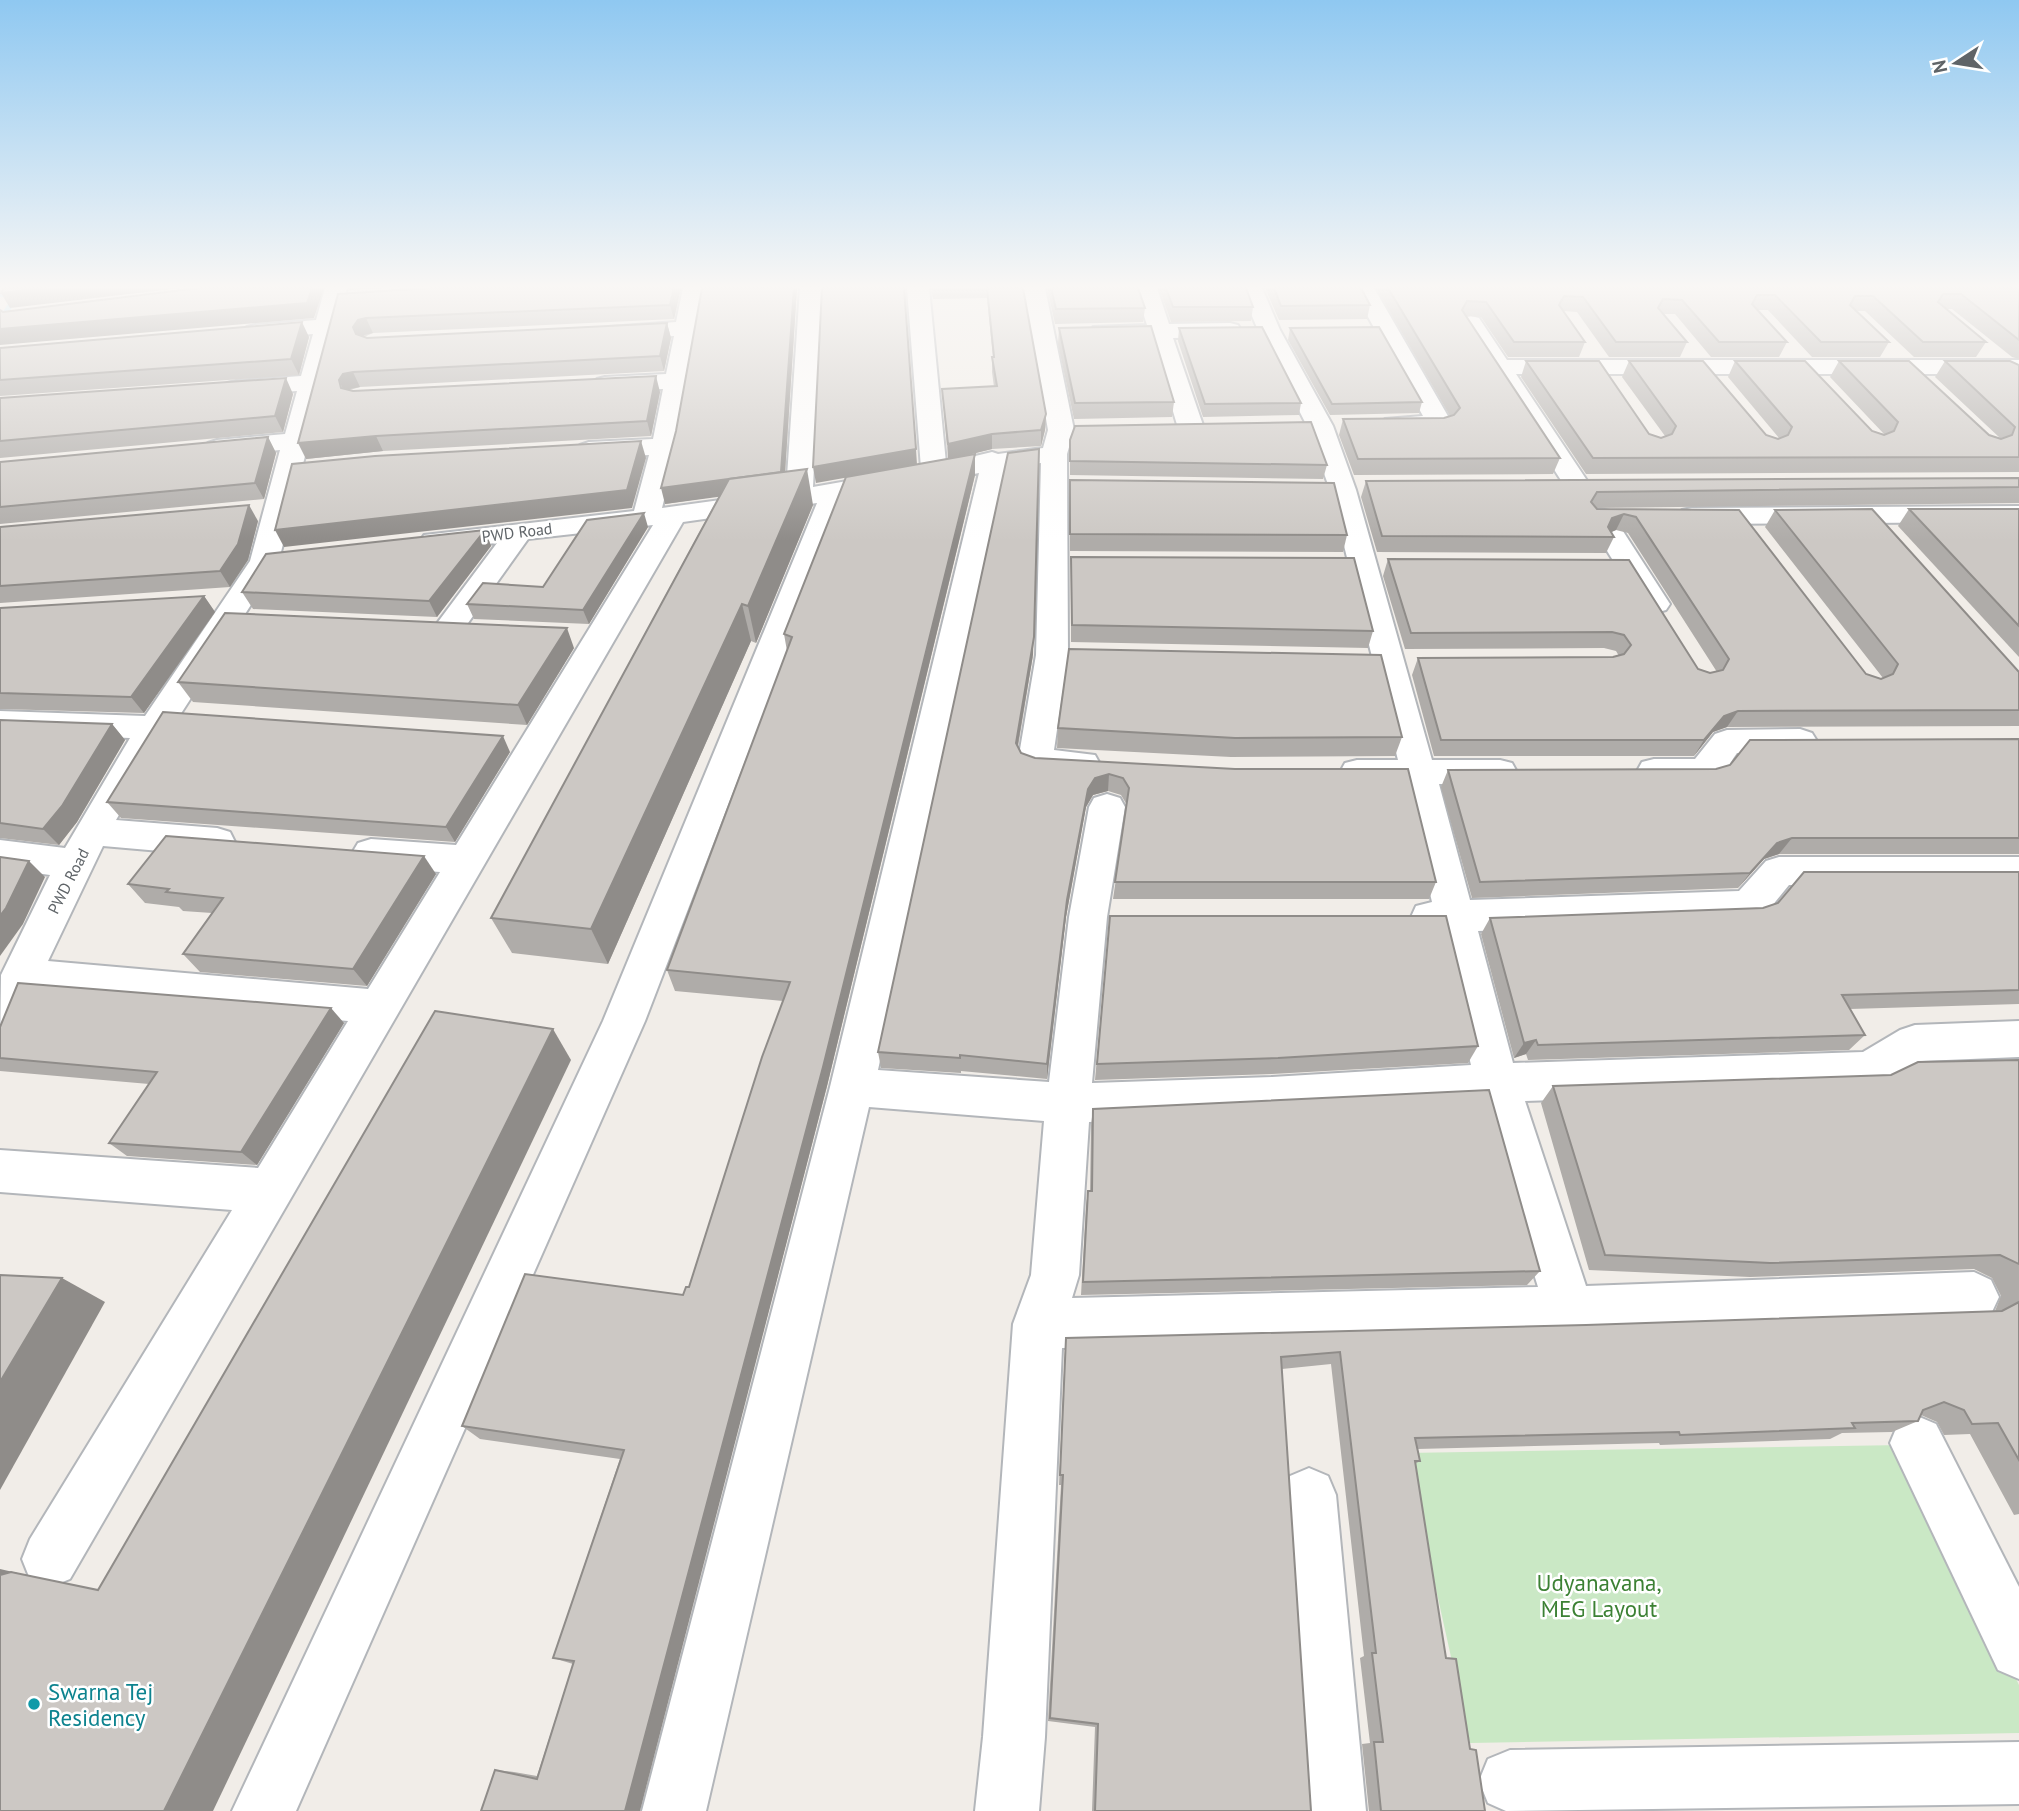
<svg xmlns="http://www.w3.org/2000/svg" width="2019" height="1811" font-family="'PT Sans',sans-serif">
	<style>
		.green { fill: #cae8c5 }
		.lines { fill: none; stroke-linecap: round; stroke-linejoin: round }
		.stream { fill: #aae6fe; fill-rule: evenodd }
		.minor-casing { stroke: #b3b6ba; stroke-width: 4 }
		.minor { fill: #fff; fill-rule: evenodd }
		.wall { fill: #afaca9 }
		.shaded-wall { fill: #8f8c89 }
		.building { fill: #ccc8c4; stroke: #8f8c89; stroke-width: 2 }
		.culture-dot { fill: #0f9aa8; stroke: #fff; stroke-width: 2.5 }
		.labels { text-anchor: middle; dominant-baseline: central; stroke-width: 5; stroke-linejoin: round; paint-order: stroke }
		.far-street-label { font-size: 16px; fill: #5f6468; stroke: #fff }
		.near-park-label { font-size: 23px; fill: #3c8134; stroke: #fff }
		.near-culture-label { font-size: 23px; fill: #0d838f; stroke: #fff; text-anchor: start }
	</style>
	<rect width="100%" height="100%" fill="#f1ede8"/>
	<!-- green -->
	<polygon class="green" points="1903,1445 2019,1685 2019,1733 1470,1743 1406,1453"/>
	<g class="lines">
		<!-- stream -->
		<polygon class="stream" points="0,293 20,296 2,322 0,323 0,316 12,298 0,297"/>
		<!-- minor casing -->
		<g class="minor-casing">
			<g id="minor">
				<path d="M325 288H347L281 552 287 554 291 560 287 566 274 569 153 757 116 820 217 828 230 832 235 842 230 852 217 856 103 846 48 961 368 989 440 872 371 867 358 863 352 853 358 843 371 839 456 845 653 525 528 539 458 637 447 640 436 637 432 630 497 543 434 549 424 547 420 541 424 535 634 511 649 455 589 458 580 455 576 450 580 445 589 442 653 439 663 389 605 391 597 389 593 384 597 379 605 377 666 374 674 336 617 339 609 337 606 332 609 327 676 322 683 288H705L677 446 662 508 786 491 800 288H822L813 487 921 468 907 288H929L946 463 992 452 998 454 1043 448 1048 430 1023 288H1045L1074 430 1067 454 1068 655 1054 750 1095 755 1100 764 1095 773C1073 779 1045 776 1023 769L1018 761 1036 655 1041 463 1006 468 878 1070 1049 1082 1069 917 1089 807 1094 798 1107 794 1120 798 1125 807 1107 917 1092 1083 1272 1077 1471 1065 1439 932 1416 928 1411 917 1416 906 1432 902 1404 784H1357L1345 781 1340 772 1345 763 1357 760H1398L1330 490 1307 426 1258 330 1240 288H1262L1280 330 1333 426 1356 490 1432 760H1500L1512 763 1517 772 1512 781 1500 784H1439L1470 900 1739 891 1766 861 1779 857H2019V885H1789L1763 917 1749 921 1478 931 1513 1063 1863 1052 1900 1030 1915 1025 2019 1021V1057L1922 1061 1885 1084 1870 1090 1525 1101 1586 1286 1974 1272 1991 1280 1999 1297 1991 1314 1974 1322 1570 1336 1062 1348 1045 1737 1039 1811H975L983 1737 1013 1324 1031 1275 1044 1121 869 1107 706 1811H642L830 1087 979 473 846 498 645 1021 296 1811H232L603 1021 817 503 683 522 70 1579 50 1587 30 1579 22 1559 30 1539 232 1210 0 1192V1150L258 1168 348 1021 35 993 15 1045 0 1050 1 975 50 875 0 868V840L65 848 130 738 0 733V711L145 716 250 561 280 450 217 456 208 453 204 448 208 443 217 440 285 434 297 391 236 395 227 393 224 388 227 383 236 381 301 376 313 334 255 339 247 337 244 332 247 327 255 325 316 320ZM1481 1103 1538 1287 1072 1298 1079 1275 1089 1122 1272 1115Z"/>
				<polygon points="1135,288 1157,288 1169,324 1230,323 1238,325 1241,330 1238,335 1230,337 1173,338 1204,428 1200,433 1191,436 1182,433 1178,428 1151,338 1101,339 1093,337 1090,332 1093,327 1147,325"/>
				<polygon points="1352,288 1374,288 1452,423 1448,428 1394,432 1385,429 1381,424 1385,419 1423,416"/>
				<polygon points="1471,316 1479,318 1507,360 2019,360 2019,374 1516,374 1590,485 1586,491 1577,493 1568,491 1564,485 1460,323 1463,318"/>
				<polygon points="2019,506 2019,522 1692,524 1682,522 1678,516 1682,510 1692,508"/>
				<polygon points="1600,509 1610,511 1670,604 1666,610 1655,613 1644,610 1640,604 1586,517 1590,511"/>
				<path d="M1800 729 1812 733 1817 741 1812 749 1800 753H1737C1731 761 1724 776 1715 780 1701 788 1657 784 1642 780L1637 771 1642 762 1654 759H1695L1715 734 1727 730Z"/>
				<polygon points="1917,1416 1936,1424 2019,1587 2019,1679 1998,1670 1890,1443 1898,1424"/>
				<polygon points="1309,1468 1328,1476 1336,1495 1366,1811 1302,1811 1282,1495 1290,1476"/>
				<polygon points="2019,1742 2019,1804 1506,1811 1488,1803 1479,1781 1488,1759 1510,1750"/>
			</g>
		</g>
		<!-- minor -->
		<use href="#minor" class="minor"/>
	</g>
	<!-- wall -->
	<g class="wall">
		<polygon points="348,288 384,288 349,290"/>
		<polygon points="430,288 681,288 674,319 373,333 364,337 367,338 667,323 671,338 664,371 360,387 350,390 353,391 660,392 651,436 383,451 306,459 338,294"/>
		<polygon points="797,288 785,472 813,505 756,643 751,641 608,964 512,953 491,918 719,496 665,504 676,431"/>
		<polygon points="931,288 1023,288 1046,414 1045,430 1041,446 992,449 971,454 975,454 975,475 827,1086 639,1810 495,1770 514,1772 537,1776 573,1664 553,1658 620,1459 480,1439 462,1426 683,1295 689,1287 783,1001 675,991 667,970 787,651 784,634 849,477 816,483 948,459 942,389 994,387 992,372 992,357 993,357 987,298 933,299"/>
		<polygon points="1047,288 1138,288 1145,308 1143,322 1055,324"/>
		<polygon points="1159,288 1246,288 1253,307 1251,321 1171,322"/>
		<polygon points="1265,288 1361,288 1370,305 1367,319 1279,320"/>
		<polygon points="1376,288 2019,288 2019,359 2012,357 1952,309 1946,309 1986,342 1976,357 1914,357 1865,311 1856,311 1889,342 1880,357 1812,357 1768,310 1758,310 1787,342 1779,357 1711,357 1675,314 1663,314 1687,342 1680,357 1609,357 1577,312 1563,311 1585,342 1579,357 1508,357 1481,317 1466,316 1560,458 1553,474 1354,475 1339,435 1343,419 1444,418 1450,416"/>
		<polygon points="1059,328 1174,402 1172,417 1074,419 1058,344"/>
		<polygon points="1179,328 1301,403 1299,415 1203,417 1178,341"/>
		<polygon points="1290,328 1422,402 1419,413 1330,415 1288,340"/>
		<polygon points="309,337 299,375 0,396 0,348"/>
		<polygon points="1526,361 1649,434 1661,438 1665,436 1622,377 1629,361 1766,435 1778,439 1779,438 1728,377 1735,361 1872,431 1884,434 1830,377 1839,361 1989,435 2000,438 1935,377 1945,361 2019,365 2019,472 1586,474 1521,377"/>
		<polygon points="293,394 283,432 0,458 0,398"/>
		<polygon points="268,437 276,453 264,499 0,524 0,462"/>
		<polygon points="1070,440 1327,465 1323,479 1070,475"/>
		<polygon points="2019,478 2019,503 1596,508 1597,509 1739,510 1866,674 1881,679 1883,678 1765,527 1775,510 2019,672 2019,726 1727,727 1713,732 1694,756 1434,756 1412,675 1418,658 1613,657 1619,656 1616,651 1604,648 1405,649 1383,576 1388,559 1629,560 1698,669 1710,673 1717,672 1628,533 1616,530 1611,532 1614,537 1606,553 1377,552 1361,497 1366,481"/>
		<polygon points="1070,480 1347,535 1343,552 1070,551"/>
		<polygon points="1909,509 2019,509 2019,657 1898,526"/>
		<polygon points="258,521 248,560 230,587 0,603 0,527"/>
		<polygon points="648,527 589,624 474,619 467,604 543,587"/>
		<polygon points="485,530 491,546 437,617 253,609 242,592"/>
		<polygon points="1071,557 1373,631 1368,648 1071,642"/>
		<polygon points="204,596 215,612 144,713 0,709 0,608"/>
		<polygon points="574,648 527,725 193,702 178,682"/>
		<polygon points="1033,655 1018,747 1021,753 1035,758 1235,769 1436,882 1429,899 1113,899 1127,805 1121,795 1108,791 1093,795 1086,807 1066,917 1047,1079 961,1071 961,1073 881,1068 878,1052"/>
		<polygon points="0,720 112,724 125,740 77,822 59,845 0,838"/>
		<polygon points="1058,728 1402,737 1395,756 1231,757 1057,748"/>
		<polygon points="2019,739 2019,854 1779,854 1764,859 1738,888 1472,898 1441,787 1448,770 1716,769"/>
		<polygon points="510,752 455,842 121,818 107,802"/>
		<polygon points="2019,872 2019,1004 1850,1009 1865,1035 1849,1050 1528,1060 1526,1054 1514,1058 1481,934 1490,918 1763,908"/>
		<polygon points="436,874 367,986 200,972 183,954 212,913 183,911 179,907 145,903 128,884"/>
		<polygon points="1110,916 1478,1046 1468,1063 1272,1074 1095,1080"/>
		<polygon points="344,1023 257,1165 127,1156 109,1143 149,1084 0,1071 0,1027"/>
		<polygon points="2019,1060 2019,1514 2014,1515 1970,1434 1944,1435 1937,1422 1921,1415 1918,1421 1892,1432 1842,1433 1830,1439 1660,1445 1659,1443 1417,1449 1420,1461 1415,1464 1446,1658 1485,1811 1369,1811 1362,1744 1370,1743 1360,1658 1364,1656 1331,1364 1282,1369 1311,1811 1092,1811 1095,1727 1048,1721 1061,1485 1059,1485 1065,1351 1066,1338 1586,1325 1995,1311 2001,1296 1992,1278 1974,1269 1750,1277 1589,1270 1541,1103 1553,1086 1891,1075"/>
		<polygon points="1093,1109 1540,1271 1527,1285 1081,1295 1086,1206 1088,1191 1090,1191 1091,1125"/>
	</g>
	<!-- shaded-wall -->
	<g class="shaded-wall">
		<polygon points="1,288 180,288 10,308 1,293 4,293"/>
		<polygon points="312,288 324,288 314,318 0,345 0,328"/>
		<polygon points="674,288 681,288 674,319 670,305"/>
		<polygon points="794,288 797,288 784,488 665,504 661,488"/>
		<polygon points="366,318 373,333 364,335 360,342 353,327 358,320"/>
		<polygon points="302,322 309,337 299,375 291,359"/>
		<polygon points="667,323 671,338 664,371 660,356"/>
		<polygon points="353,372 360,387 350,389 346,396 349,403 339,380 343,374"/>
		<polygon points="656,376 660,392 651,436 647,421"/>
		<polygon points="286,378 293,394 283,432 275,416"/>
		<polygon points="1046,414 1045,430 1041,446 1041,430"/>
		<polygon points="992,434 992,449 948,460 948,444"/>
		<polygon points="376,436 383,451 306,459 298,443"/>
		<polygon points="268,437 276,453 264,499 255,483"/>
		<polygon points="641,441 646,458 632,508 284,547 275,530"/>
		<polygon points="916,449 917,465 816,483 813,467"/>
		<polygon points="1039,449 1033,655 1015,761 1016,743"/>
		<polygon points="975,454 975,475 827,1086 640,1811 625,1811"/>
		<polygon points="807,469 813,505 756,643 748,606"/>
		<polygon points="249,505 258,521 248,560 230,587 220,571"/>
		<polygon points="644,513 648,527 589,624 583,610"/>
		<polygon points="1624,514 1616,530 1605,535 1612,518"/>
		<polygon points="485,530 491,546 437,617 429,601"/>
		<polygon points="204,596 215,612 144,713 131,697"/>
		<polygon points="742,604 751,641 608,964 591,929"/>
		<polygon points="567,628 574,648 527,725 518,705"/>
		<polygon points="1738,711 1727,727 1713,732 1694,756 1704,740 1724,716"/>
		<polygon points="112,724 125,740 77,822 59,845 43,829"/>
		<polygon points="503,736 510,752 455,842 446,827"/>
		<polygon points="1109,774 1108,791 1093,795 1086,807 1066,917 1047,1079 1047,1064 1067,900 1088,789 1095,778"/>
		<polygon points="1792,838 1779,854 1764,859 1738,888 1750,873 1777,843"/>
		<polygon points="424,856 436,874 367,986 353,969"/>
		<polygon points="29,861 45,877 23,924 0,956 0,916"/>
		<polygon points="331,1008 344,1023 257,1165 241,1152"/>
		<polygon points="553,1029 571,1060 213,1811 164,1811"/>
		<polygon points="1536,1040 1526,1054 1514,1058 1524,1043"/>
		<polygon points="62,1278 105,1302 0,1490 0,1382"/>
		<polygon points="0,1569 26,1575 0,1578"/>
	</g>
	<!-- building -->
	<g class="building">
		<polygon points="4,288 46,288 1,293"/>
		<polygon points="199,288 312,288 307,303 0,329 0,310 3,312"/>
		<polygon points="430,288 674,288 670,305 366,318 358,320 353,327 356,334 367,338 667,323 660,356 353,372 343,374 339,380 341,388 353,391 656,376 647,421 376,436 298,443 338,294"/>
		<polygon points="702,288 794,288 781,472 661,488 676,431"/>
		<polygon points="822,288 904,288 916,449 813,467"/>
		<polygon points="987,288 1023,288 1046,414 1041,430 992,434 948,444 942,389 997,386 992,357 994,357"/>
		<polygon points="1051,288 1138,288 1145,308 1056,309"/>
		<polygon points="1166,288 1246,288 1253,307 1173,307"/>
		<polygon points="1274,288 1361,288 1370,305 1281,306"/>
		<polygon points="1388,288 2019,288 2019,340 1961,294 1943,294 1938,302 1986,342 1923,342 1873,296 1855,296 1850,305 1889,342 1821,342 1775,295 1757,295 1752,304 1787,342 1719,342 1682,300 1663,299 1658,308 1687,342 1616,342 1583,297 1564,296 1559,305 1585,342 1514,342 1486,302 1467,301 1462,310 1560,458 1358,459 1343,419 1444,418 1454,415 1460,408"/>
		<polygon points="302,322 291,359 0,380 0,348"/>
		<polygon points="1151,326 1174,402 1075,403 1059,328"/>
		<polygon points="1262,327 1301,403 1205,404 1179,328"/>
		<polygon points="1379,327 1422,402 1332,404 1290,328"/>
		<polygon points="1526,361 1599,361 1649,434 1661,438 1672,434 1676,426 1629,361 1703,361 1766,435 1778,439 1788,435 1792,427 1735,361 1805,361 1872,431 1884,435 1894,431 1898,422 1839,361 1909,361 1989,435 2001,439 2012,435 2015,427 1945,361 2010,361 2019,365 2019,457 1593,458"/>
		<polygon points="286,378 275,416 0,441 0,398"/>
		<polygon points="1311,422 1327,465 1070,461 1070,440 1075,426"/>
		<polygon points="268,437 255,483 0,507 0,462"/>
		<polygon points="641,441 627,490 275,530 292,464 375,456"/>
		<polygon points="1039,449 1034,637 1016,743 1021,753 1035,758 1235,769 1408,769 1436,882 1115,882 1129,788 1123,778 1109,774 1095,778 1088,789 1067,900 1047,1064 960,1055 960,1058 878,1052 1008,453"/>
		<polygon points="975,454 823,1067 625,1811 481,1811 495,1770 537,1779 574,1661 553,1658 624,1450 462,1426 525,1274 683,1295 686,1287 689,1287 762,1057 790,982 667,970 792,637 784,634 846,477"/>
		<polygon points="807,469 748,606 742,604 591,929 491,918 729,479"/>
		<polygon points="2019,478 2019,487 1597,492 1591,502 1597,509 1739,510 1866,674 1881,679 1893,674 1898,664 1775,510 1872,509 2019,672 2019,710 1738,711 1724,716 1704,740 1441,740 1418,658 1613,657 1624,654 1631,645 1624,635 1612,632 1411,633 1388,559 1629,560 1698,669 1710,673 1723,670 1729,659 1636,517 1624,514 1612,518 1608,527 1614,537 1382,536 1366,481"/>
		<polygon points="1070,480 1334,483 1347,535 1070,534"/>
		<polygon points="249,505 238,544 220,571 0,586 0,527"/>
		<polygon points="1909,509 2019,509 2019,626"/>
		<polygon points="644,513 583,610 467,604 483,583 543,587 587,520"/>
		<polygon points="485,530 429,601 242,592 266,554"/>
		<polygon points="1071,557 1354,558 1373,631 1072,625"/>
		<polygon points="204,596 131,697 0,693 0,608"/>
		<polygon points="225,613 567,628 518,705 178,682"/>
		<polygon points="1069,649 1381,655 1402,737 1235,738 1058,728"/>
		<polygon points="163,712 503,736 446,827 107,802"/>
		<polygon points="0,720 112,724 62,806 43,829 0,823"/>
		<polygon points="2019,739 2019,838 1792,838 1777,843 1750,873 1480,882 1448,770 1716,769 1730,765 1750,740"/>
		<polygon points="166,836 424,856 353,969 183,954 223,898 166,892 169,889 128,884"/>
		<polygon points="0,857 29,861 6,908 0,916"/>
		<polygon points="1804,872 2019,872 2019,990 1842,995 1865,1035 1538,1045 1536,1040 1524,1043 1490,918 1763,908 1778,903"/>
		<polygon points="1110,916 1446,916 1478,1046 1278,1058 1097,1064"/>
		<polygon points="18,983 331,1008 241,1152 109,1143 157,1072 0,1058 0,1027"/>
		<polygon points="435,1011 553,1029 164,1811 0,1811 0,1575 11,1572 98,1590"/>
		<polygon points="2019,1060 2019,1264 2000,1255 1770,1263 1605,1255 1553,1086 1891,1075 1918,1062"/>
		<polygon points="1489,1090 1540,1271 1083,1282 1088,1191 1092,1191 1093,1109"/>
		<polygon points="0,1275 62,1278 0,1382"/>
		<polygon points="2019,1302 2019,1460 1998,1423 1972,1424 1964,1410 1944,1402 1923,1410 1918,1421 1852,1423 1855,1428 1680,1435 1679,1432 1415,1438 1420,1461 1415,1461 1446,1658 1456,1659 1470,1749 1476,1750 1485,1811 1381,1811 1374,1742 1383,1742 1372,1653 1376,1653 1340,1352 1281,1357 1311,1811 1095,1811 1098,1724 1050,1718 1063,1475 1060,1475 1066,1338 1586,1325 2002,1311"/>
	</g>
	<!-- sky -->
	<linearGradient id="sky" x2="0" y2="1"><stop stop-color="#8fc8f1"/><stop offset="0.53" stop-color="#f9f7f5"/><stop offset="1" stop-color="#f9f7f5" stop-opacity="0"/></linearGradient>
	<rect width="2019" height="541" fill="url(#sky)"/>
	<!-- markers -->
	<circle class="culture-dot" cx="34" cy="1704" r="7"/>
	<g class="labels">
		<!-- far-street labels -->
		<g class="far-street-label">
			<text transform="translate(517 532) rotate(-7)">PWD Road</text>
			<text transform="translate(68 881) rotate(-63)">PWD Road</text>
		</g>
		<!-- near-park labels -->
		<g class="near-park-label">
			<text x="1599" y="1582">Udyanavana,<tspan x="1599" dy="26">MEG Layout</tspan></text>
		</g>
		<!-- near-culture labels -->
		<g class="near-culture-label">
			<text x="48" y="1691">Swarna Tej<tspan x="48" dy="26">Residency</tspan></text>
		</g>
	</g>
	<!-- north arrow -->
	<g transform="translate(1956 63) rotate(258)" stroke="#ffffff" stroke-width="5" paint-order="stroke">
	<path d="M0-5L12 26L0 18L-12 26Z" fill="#5f6468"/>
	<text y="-10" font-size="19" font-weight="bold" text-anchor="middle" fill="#5f6468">N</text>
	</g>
</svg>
